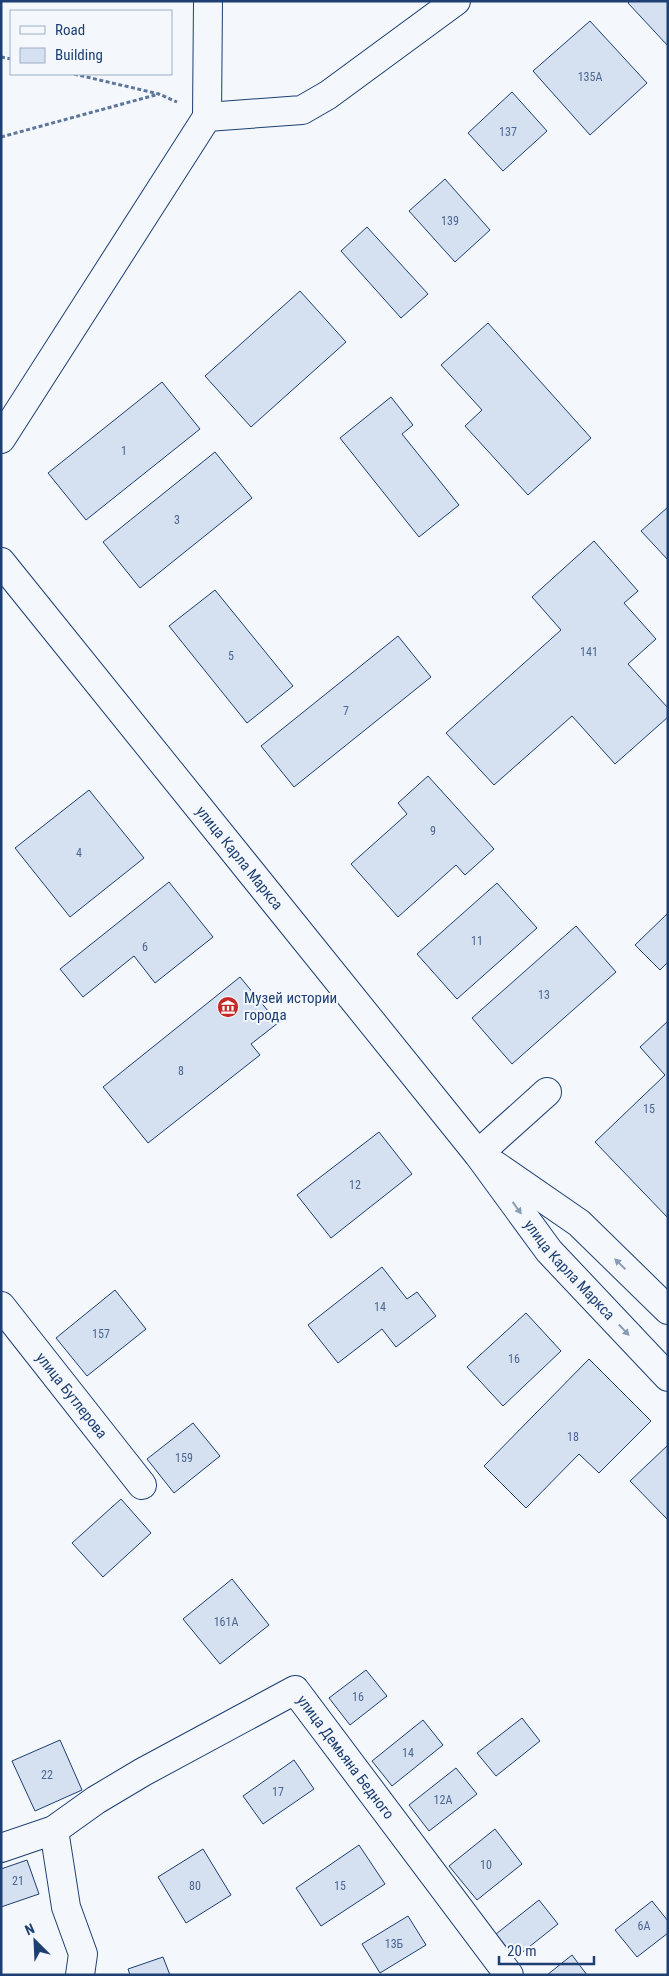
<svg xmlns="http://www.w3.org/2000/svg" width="669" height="1976" font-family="'Roboto Condensed',sans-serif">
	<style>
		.building { fill: #d5e0f0; stroke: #1d3f73 }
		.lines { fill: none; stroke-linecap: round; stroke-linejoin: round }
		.minor-casing { stroke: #1d3f73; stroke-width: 30 }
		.major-casing { stroke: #1d3f73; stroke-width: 30 }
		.path { stroke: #5e769c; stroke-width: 3; stroke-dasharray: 4 2.5; stroke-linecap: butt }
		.minor { stroke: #f4f7fb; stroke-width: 28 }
		.major { stroke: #f4f7fb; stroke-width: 28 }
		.oneway { fill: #889bb7 }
		.labels { text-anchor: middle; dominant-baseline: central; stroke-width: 4; stroke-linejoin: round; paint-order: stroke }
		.number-label { font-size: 12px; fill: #4b6792 }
		.street-label { font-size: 15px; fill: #1d3f73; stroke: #f4f7fb }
		.poi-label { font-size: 15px; fill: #1d3f73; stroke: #f4f7fb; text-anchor: start }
	</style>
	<rect width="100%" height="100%" fill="#f4f7fb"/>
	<!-- building -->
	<g class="building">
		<polygon points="630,1 668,1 668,46 628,3"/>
		<polygon points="590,21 647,83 590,135 533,71"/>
		<polygon points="512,92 547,131 503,171 468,133"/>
		<polygon points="445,179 490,230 455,262 409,211"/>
		<polygon points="367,227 428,294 401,318 341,251"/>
		<polygon points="300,291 346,342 251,427 205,376"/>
		<polygon points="488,323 591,438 528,495 465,426 482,410 441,365"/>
		<polygon points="162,382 200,429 86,520 48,473"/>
		<polygon points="391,397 413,425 402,434 459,505 419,537 340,438"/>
		<polygon points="215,452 252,498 140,588 103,542"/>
		<polygon points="668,507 668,560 641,531"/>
		<polygon points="594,541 638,591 624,603 656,639 628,664 668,708 668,717 615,764 572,716 494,785 446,733 561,630 532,597"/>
		<polygon points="215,590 293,686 247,723 169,626"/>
		<polygon points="398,636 431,677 294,787 261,746"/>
		<polygon points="428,776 494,849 465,875 456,865 398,917 351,864 407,814 398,803"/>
		<polygon points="89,790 144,858 70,917 15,848"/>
		<polygon points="169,882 213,937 155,983 134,956 83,997 60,969"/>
		<polygon points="497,883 537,928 457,999 417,954"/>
		<polygon points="668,913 668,962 660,970 635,945"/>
		<polygon points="576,926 616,972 512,1064 472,1018"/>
		<polygon points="240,977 278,1023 251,1044 260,1055 148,1143 103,1087"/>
		<polygon points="668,1021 668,1218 595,1142 665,1075 640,1047"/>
		<polygon points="379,1132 412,1174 331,1238 297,1195"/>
		<polygon points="382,1267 407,1299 417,1292 436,1316 396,1347 382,1329 338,1363 308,1325"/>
		<polygon points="115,1290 146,1329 87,1376 56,1338"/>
		<polygon points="526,1313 561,1351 503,1406 467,1367"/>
		<polygon points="589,1359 651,1421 599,1473 579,1454 526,1508 484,1466"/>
		<polygon points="193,1423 220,1456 174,1493 147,1459"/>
		<polygon points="668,1445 668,1520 630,1481"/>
		<polygon points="121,1499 151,1533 103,1577 72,1543"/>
		<polygon points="232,1579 269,1625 220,1664 183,1619"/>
		<polygon points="366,1670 387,1696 350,1725 329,1698"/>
		<polygon points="522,1718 540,1741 496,1776 477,1753"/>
		<polygon points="423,1720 443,1745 392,1786 372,1761"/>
		<polygon points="60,1740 82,1790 35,1811 12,1761"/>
		<polygon points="294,1760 314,1789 263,1824 243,1796"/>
		<polygon points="456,1768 477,1794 429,1831 409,1805"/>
		<polygon points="495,1829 522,1864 477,1900 449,1866"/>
		<polygon points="359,1845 385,1884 321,1926 296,1888"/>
		<polygon points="203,1849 231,1895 186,1923 158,1877"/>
		<polygon points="27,1860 39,1894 1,1907 1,1869"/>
		<polygon points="539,1900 558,1924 515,1958 496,1934"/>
		<polygon points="652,1901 668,1921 668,1933 637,1957 615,1930"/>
		<polygon points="408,1916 426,1945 380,1973 362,1944"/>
		<polygon points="572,1955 587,1975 547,1975"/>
		<polygon points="163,1957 170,1975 130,1975 128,1969"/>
	</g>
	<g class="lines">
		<!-- minor casing -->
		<g class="minor-casing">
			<g id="minor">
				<polyline points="207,117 208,1"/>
				<polyline points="1,439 207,117 302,110 328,95 456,1"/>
				<polyline points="478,1154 547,1092"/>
				<path id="s1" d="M1 1306 142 1485"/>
				<polyline points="54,1830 66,1907 83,1954 80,1975"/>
				<path id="s2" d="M1 1848 54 1830 96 1800 143 1772 295 1690 509 1975"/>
			</g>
		</g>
		<!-- major casing -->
		<g class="major-casing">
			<g id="major">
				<path id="s3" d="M1 562 478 1154 549 1251 668 1377"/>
				<polyline points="495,1165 579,1223 668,1310"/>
			</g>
		</g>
		<!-- path -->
		<g class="path">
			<polyline points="1,57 11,59"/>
			<polyline points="74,74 159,94 177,102"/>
			<polyline points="1,137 159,94"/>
		</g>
		<!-- minor -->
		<use href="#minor" class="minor"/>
		<!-- major -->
		<use href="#major" class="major"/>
	</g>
	<!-- one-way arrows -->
	<defs><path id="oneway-solid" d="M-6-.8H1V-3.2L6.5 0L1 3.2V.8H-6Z" transform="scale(1.25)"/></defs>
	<g class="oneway">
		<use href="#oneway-solid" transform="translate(517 1208) rotate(54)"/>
		<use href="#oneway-solid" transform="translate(620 1264) rotate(-136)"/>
		<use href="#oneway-solid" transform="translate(624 1330) rotate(47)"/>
	</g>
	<!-- icons -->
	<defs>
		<g id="museum-disc" transform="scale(1.125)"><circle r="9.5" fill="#c62828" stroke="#f4f7fb"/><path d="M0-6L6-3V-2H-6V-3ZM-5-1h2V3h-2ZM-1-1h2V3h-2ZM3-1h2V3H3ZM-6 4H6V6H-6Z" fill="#fff"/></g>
	</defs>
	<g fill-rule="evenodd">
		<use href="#museum-disc" x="228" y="1007"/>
	</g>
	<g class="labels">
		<!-- number labels -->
		<g class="number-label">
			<text x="590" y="77">135А</text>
			<text x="508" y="132">137</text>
			<text x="450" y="221">139</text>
			<text x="124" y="451">1</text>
			<text x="177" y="520">3</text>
			<text x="589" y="652">141</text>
			<text x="231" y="656">5</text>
			<text x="346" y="711">7</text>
			<text x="433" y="831">9</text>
			<text x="79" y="853">4</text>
			<text x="477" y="941">11</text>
			<text x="145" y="947">6</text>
			<text x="544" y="995">13</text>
			<text x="181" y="1071">8</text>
			<text x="649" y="1109">15</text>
			<text x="355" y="1185">12</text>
			<text x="380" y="1307">14</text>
			<text x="101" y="1334">157</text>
			<text x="514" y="1359">16</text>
			<text x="573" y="1437">18</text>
			<text x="184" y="1458">159</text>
			<text x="226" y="1622">161А</text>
			<text x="358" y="1697">16</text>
			<text x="408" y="1753">14</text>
			<text x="47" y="1775">22</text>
			<text x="278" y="1792">17</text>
			<text x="443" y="1800">12А</text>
			<text x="486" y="1865">10</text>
			<text x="18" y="1881">21</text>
			<text x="195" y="1886">80</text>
			<text x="340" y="1886">15</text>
			<text x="644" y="1926">6А</text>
			<text x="394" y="1944">13Б</text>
		</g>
		<!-- street labels -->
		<g class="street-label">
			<text stroke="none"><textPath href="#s3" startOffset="380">улица Карла Маркса</textPath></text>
			<text stroke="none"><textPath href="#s3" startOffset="908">улица Карла Маркса</textPath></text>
			<text stroke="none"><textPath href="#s1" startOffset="114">улица Бутлерова</textPath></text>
			<text stroke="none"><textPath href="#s2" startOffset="419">улица Демьяна Бедного</textPath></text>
		</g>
		<!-- poi labels -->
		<g class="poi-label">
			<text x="244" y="998">Музей истории<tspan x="244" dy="17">города</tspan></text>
		</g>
	</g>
	<!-- border -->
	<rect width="669" height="1976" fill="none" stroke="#1d3f73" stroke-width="5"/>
	<!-- legend -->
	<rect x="10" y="10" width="162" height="65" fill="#f4f7fb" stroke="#9eadc5"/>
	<rect x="20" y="26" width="25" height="8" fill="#f4f7fb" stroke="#9eadc5"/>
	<text x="55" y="35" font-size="15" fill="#1d3f73">Road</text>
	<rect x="20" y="48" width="25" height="15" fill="#d5e0f0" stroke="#9eadc5"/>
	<text x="55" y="60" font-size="15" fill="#1d3f73">Building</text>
	<!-- north arrow -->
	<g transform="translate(35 1941) rotate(336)" stroke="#f4f7fb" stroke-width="4" paint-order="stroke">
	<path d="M0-4L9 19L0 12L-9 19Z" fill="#1d3f73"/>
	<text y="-8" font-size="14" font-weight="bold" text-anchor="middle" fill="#1d3f73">N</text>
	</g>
	<!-- scale -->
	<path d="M499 1956v8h95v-8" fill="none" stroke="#1d3f73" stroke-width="2.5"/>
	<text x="507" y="1956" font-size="15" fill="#1d3f73" stroke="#f4f7fb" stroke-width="4" paint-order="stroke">20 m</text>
</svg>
